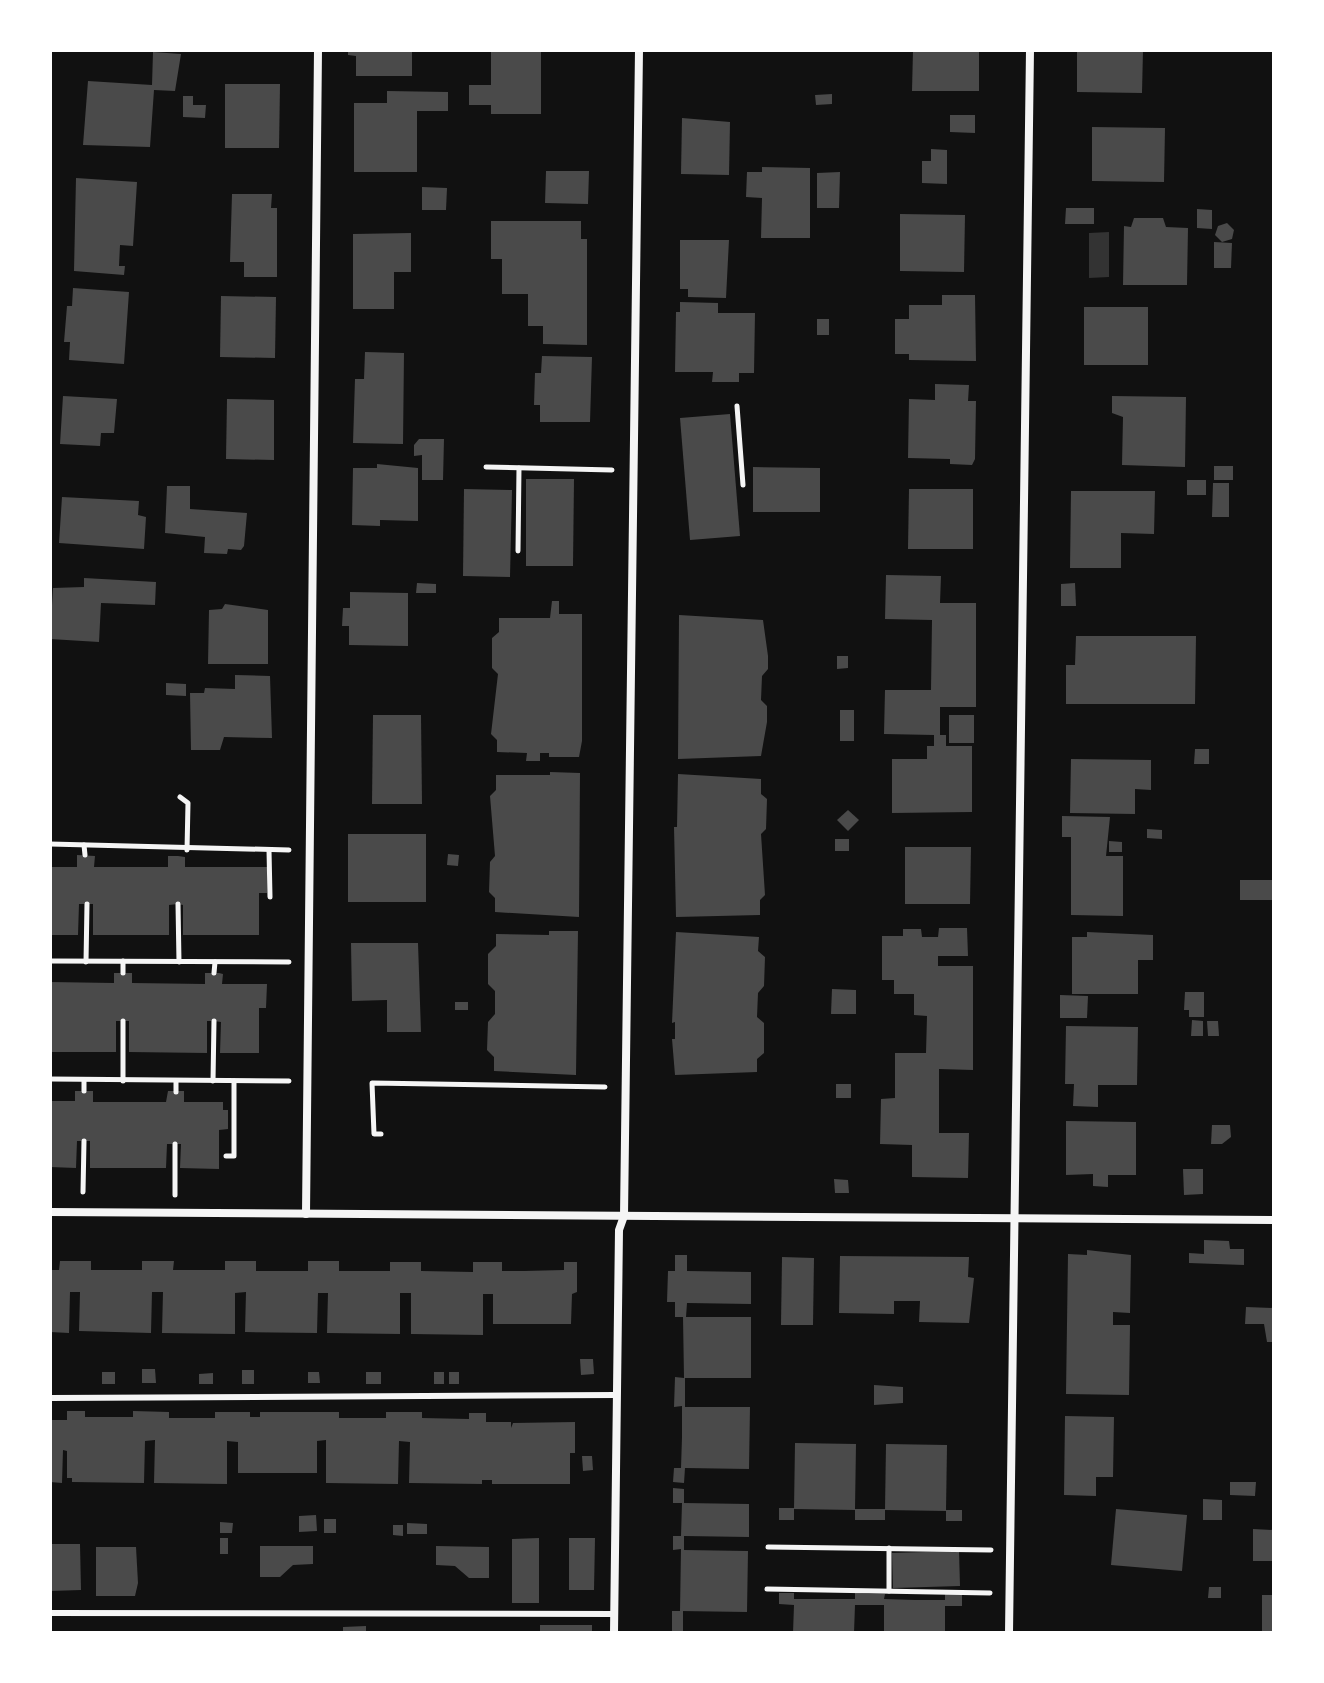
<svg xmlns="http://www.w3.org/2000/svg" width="1324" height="1683" font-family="Lora,serif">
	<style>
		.water { fill: #333 }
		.building { fill: #4a4a4a }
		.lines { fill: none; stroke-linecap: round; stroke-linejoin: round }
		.path { stroke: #f5f5f5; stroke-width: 5 }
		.service { stroke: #f5f5f5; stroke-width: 6 }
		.minor { stroke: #f5f5f5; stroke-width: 8 }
	</style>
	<rect width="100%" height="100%" fill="#111"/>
	<!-- water -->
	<polygon class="water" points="1109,232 1109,277 1089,278 1089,233"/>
	<!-- building -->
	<g class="building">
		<polygon points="348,50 412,50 412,76 356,76 356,56 348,55"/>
		<polygon points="491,50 541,50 541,114 491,114 491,105 469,105 469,85 491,85"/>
		<polygon points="913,50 979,50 979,91 912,91"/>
		<polygon points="1077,50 1143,50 1142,93 1077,92"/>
		<polygon points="153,52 181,54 175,91 154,90 150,147 83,145 88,81 152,85"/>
		<polygon points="225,84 280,84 279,148 225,148"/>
		<polygon points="387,91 448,92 448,111 417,111 417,172 354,172 354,103 387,103"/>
		<polygon points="832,94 832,104 816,105 815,95"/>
		<polygon points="183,96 193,96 193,105 206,105 205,118 183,117"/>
		<polygon points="950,115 975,115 975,133 950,132"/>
		<polygon points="682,118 730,122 729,175 681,174"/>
		<polygon points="1092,127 1165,128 1164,182 1092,181"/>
		<polygon points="931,149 947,150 947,184 922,183 922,161 931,161"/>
		<polygon points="762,167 810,168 810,238 761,238 762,198 746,197 747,172 762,172"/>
		<polygon points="546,171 589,171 588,204 545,203"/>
		<polygon points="840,172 839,208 817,208 817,173"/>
		<polygon points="76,178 137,182 133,246 120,245 119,266 125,266 124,275 74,271"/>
		<polygon points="422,187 447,188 446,210 422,210"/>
		<polygon points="232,194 272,194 271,208 277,208 277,277 244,277 244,262 230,262"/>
		<polygon points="1066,208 1094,208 1094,224 1065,224"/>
		<polygon points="1197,209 1212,210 1212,229 1197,228"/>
		<polygon points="900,214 965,215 964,272 900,271"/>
		<polygon points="1134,218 1163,218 1166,227 1188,228 1187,285 1123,285 1124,226 1131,227"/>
		<polygon points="491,221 581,221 581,239 587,239 587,345 543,344 543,326 528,326 528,294 502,294 502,259 491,259"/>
		<polygon points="1227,223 1234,230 1232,239 1222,242 1215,235 1218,226"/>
		<polygon points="411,233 411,272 394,272 394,309 353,309 353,234"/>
		<polygon points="680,240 729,240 726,298 688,297 688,289 680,289"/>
		<polygon points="1214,242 1232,243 1231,268 1214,268"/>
		<polygon points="73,288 129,292 124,364 69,360 70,342 64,342 67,306 72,306"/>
		<polygon points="942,295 975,295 976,361 909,360 909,354 895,354 895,319 909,319 909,305 942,305"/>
		<polygon points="221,296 276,297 275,358 220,357"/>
		<polygon points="680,302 718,303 718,313 755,313 754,373 739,373 739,382 712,382 713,372 675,372 676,312 680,312"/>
		<rect x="1084" y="307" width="64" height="58"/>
		<rect x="817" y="319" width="12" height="16"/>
		<polygon points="365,352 404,353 403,444 353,443 355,379 364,379"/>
		<polygon points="542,356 592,357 590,422 540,422 540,405 534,405 535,373 541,373"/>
		<polygon points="935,384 969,385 968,401 976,401 975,459 972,465 950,464 950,459 908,458 909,399 935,400"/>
		<polygon points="63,396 117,399 114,433 101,433 100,446 60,444"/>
		<polygon points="1112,396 1186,397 1185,467 1122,465 1123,417 1112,413"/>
		<polygon points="227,399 274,400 274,460 226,459"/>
		<polygon points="730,414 740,536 690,540 680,418"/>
		<polygon points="419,439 444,439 443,480 422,480 422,455 414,456 414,445"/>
		<polygon points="377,464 418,468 418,521 380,520 380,526 352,525 353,468 377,468"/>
		<rect x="1214" y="466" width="19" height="14"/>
		<polygon points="753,467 820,468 820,512 753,512"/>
		<polygon points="526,479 574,479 573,566 526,566"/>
		<rect x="1187" y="480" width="19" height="15"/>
		<polygon points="1213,483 1229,483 1229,517 1212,517"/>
		<polygon points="167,486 190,486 190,509 247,513 244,546 241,550 228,549 227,554 204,553 205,537 165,533"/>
		<polygon points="464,489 512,490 510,577 463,576"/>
		<polygon points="909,489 973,489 973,549 908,549"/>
		<polygon points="1071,491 1155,491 1154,534 1121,533 1121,568 1070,568"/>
		<polygon points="62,497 139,501 138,515 146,517 144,549 59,543"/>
		<polygon points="886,575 941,576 940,603 976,603 976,707 940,707 940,735 946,735 946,746 972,746 972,812 892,813 892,759 927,759 927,746 934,746 934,735 884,734 885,690 931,690 932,620 885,619"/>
		<polygon points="84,578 156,582 155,605 101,603 99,642 50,639 53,588 84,587"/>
		<polygon points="417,583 436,584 436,593 416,593"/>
		<polygon points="1075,583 1076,606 1061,606 1061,584"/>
		<polygon points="350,592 408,593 408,646 349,645 349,626 342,626 343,608 350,608"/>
		<polygon points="552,601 559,601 559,614 582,614 582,741 579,757 549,757 549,753 540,753 540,761 526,761 527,753 497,752 497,740 491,734 498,674 492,668 492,638 499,632 499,618 550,618"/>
		<polygon points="225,604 268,610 268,664 208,664 209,610 222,609"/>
		<polygon points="679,615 763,620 768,656 768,669 762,676 761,700 767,706 767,722 761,756 678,759"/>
		<polygon points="1076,636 1196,636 1195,704 1066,704 1066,665 1075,665"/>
		<polygon points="837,656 848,656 848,668 837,669"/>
		<polygon points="235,675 270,676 272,738 224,737 220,750 191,750 190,693 204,693 205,688 235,689"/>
		<polygon points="166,683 186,684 186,696 166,695"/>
		<rect x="840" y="710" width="14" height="31"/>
		<polygon points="373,715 421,715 422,804 372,804"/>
		<rect x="949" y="715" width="25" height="28"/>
		<polygon points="1195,749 1209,749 1209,764 1194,764"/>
		<polygon points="1071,759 1151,760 1151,790 1135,789 1135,814 1070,813"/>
		<polygon points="550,772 580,773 579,917 495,912 495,898 489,892 490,862 495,856 490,796 496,790 496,775 550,775"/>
		<polygon points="678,774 761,779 761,794 767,799 766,829 761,834 765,895 760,900 760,915 676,917 674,827 677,827"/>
		<polygon points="848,810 859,820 848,831 837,820"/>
		<polygon points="1062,816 1110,817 1106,856 1123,856 1123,916 1071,915 1071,837 1062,837"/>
		<polygon points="1147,829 1162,830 1162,839 1147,838"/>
		<rect x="348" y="834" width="78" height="68"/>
		<rect x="835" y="839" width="14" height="12"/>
		<polygon points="1109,841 1122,842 1122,852 1109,852"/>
		<polygon points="905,847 971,847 970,904 905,904"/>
		<polygon points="448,854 459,855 458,866 447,865"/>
		<polygon points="77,855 95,856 94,867 168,867 168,856 178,856 185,857 185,867 267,867 267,893 259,893 259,935 183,935 183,905 178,904 169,905 169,935 93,935 93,904 79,904 78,935 50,935 50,867 77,867"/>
		<rect x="1240" y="880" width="34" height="20"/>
		<polygon points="939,928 967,928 968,956 938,956 938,966 973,966 973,1070 939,1069 939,1133 969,1133 968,1178 912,1177 912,1145 880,1144 881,1099 895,1098 895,1053 926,1053 927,1016 914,1015 914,994 894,994 894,980 882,980 882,936 903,936 903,929 921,929 922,937 938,937"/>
		<polygon points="549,931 578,931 576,1075 494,1071 494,1057 487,1050 488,1022 495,1014 495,991 488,984 488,954 496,946 496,934 549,935"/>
		<polygon points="676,932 759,937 758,951 765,957 764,986 758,993 757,1017 764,1023 764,1053 757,1059 757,1072 675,1075 672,1039 675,1039 675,1022 672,1023"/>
		<polygon points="1087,932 1153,935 1153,960 1138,960 1138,994 1072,994 1072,937 1087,937"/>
		<polygon points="351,943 418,943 421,1032 387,1032 387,1000 352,1001"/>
		<polygon points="114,973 132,973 132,983 205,984 205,973 219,973 223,974 222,984 267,984 266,1008 259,1008 259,1053 220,1053 221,1022 214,1021 207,1021 207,1053 129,1052 129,1021 116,1021 116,1052 50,1052 50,982 114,983"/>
		<polygon points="832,989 856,990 856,1014 831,1014"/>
		<polygon points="1185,992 1204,992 1204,1017 1189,1017 1189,1010 1184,1010"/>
		<polygon points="1060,995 1088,996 1087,1018 1060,1018"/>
		<rect x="455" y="1002" width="13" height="8"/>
		<polygon points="1192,1020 1203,1021 1203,1036 1191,1036"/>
		<polygon points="1207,1021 1218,1021 1219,1036 1208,1036"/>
		<polygon points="1066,1026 1138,1027 1137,1085 1098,1085 1098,1107 1073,1106 1074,1084 1065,1084"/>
		<rect x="836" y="1084" width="15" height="14"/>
		<polygon points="75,1091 93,1091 93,1102 166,1102 168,1091 184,1091 184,1102 223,1102 223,1110 228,1110 228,1129 219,1130 219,1169 180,1168 181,1144 167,1144 166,1168 90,1168 90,1141 77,1141 76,1168 50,1167 50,1101 75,1101"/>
		<polygon points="1066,1121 1136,1122 1136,1175 1108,1175 1108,1187 1093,1186 1093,1174 1066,1175"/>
		<polygon points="1212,1125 1230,1125 1231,1137 1222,1144 1211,1144"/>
		<polygon points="1183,1169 1203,1169 1203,1194 1184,1195"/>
		<polygon points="834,1179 848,1180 849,1193 835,1193"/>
		<polygon points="1204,1240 1229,1241 1230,1249 1244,1249 1244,1265 1189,1263 1189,1253 1204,1254"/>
		<polygon points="1087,1250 1131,1255 1130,1313 1113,1312 1113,1325 1130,1325 1129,1395 1066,1394 1068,1254 1087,1255"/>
		<polygon points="675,1255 687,1255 687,1271 751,1272 751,1304 687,1303 686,1317 751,1317 751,1378 685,1378 685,1407 750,1407 749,1469 685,1468 684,1483 673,1482 674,1468 681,1468 682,1437 682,1406 674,1407 675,1377 684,1378 683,1317 675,1317 675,1302 667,1302 668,1271 675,1271"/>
		<polygon points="840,1256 969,1257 968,1277 974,1278 969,1323 919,1322 920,1301 894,1301 894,1314 839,1313"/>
		<polygon points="782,1257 814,1258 813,1325 781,1325"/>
		<polygon points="60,1261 91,1261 91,1270 142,1270 142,1261 174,1261 173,1270 225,1270 225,1261 256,1261 256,1271 308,1271 308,1261 339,1261 339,1271 390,1271 390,1262 421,1262 421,1271 473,1272 473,1262 502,1262 502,1271 524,1271 564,1270 564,1262 577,1262 577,1292 572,1294 571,1324 493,1324 493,1294 483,1294 483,1335 411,1334 411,1293 400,1293 400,1334 327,1333 328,1293 318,1293 317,1333 245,1332 246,1292 235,1293 235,1334 162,1333 163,1292 152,1292 151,1333 79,1331 80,1292 70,1292 69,1333 50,1332 50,1270 59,1270"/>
		<polygon points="1246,1307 1274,1308 1274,1342 1267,1342 1264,1324 1245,1324"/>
		<polygon points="580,1359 593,1359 594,1374 581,1375"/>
		<polygon points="142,1369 155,1369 156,1383 142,1383"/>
		<rect x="242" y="1370" width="12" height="14"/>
		<rect x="102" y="1372" width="13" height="12"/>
		<polygon points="308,1372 319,1372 320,1383 308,1383"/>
		<rect x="366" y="1372" width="15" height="12"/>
		<rect x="434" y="1372" width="10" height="12"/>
		<rect x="449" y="1372" width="10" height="12"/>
		<polygon points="213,1373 213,1384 199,1384 199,1374"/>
		<polygon points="874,1385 903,1387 903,1403 874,1405"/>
		<polygon points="67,1411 85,1411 85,1417 133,1417 133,1411 169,1412 169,1418 215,1418 215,1412 250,1412 250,1417 260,1417 260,1412 339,1412 339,1418 386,1418 386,1412 422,1412 422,1418 469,1419 469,1413 486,1413 486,1422 511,1422 511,1428 513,1423 575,1422 575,1453 570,1453 570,1484 492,1484 492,1480 482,1480 482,1484 409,1483 410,1442 399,1441 398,1484 326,1483 326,1440 317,1441 317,1473 238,1473 238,1442 227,1441 227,1484 154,1483 155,1440 145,1441 144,1483 72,1482 72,1478 67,1478 67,1451 63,1450 62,1483 50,1482 50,1420 67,1420"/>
		<polygon points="1065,1416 1114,1417 1113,1477 1096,1477 1096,1496 1064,1495"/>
		<polygon points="795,1443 856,1444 855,1509 885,1509 885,1520 855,1520 855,1510 794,1509"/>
		<polygon points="886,1444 947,1445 946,1511 885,1510"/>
		<polygon points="582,1456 592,1456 593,1470 583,1471"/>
		<polygon points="1230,1482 1256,1482 1255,1496 1230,1495"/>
		<polygon points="673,1488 684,1489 684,1503 749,1504 749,1537 684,1536 684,1550 748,1551 747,1612 680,1611 681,1549 673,1550 673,1536 681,1536 682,1503 673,1503"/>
		<polygon points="1203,1499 1222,1500 1222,1520 1203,1520"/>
		<rect x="779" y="1508" width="15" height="12"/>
		<polygon points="1116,1509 1187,1515 1182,1571 1111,1565"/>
		<rect x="946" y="1510" width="16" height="11"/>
		<polygon points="316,1515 317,1531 299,1532 299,1516"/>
		<rect x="324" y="1519" width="12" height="14"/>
		<polygon points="220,1522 233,1523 232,1533 220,1533"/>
		<polygon points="407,1523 427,1524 427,1534 407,1534"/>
		<polygon points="393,1525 403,1525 403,1536 393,1535"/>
		<polygon points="1253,1529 1274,1530 1274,1561 1253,1561"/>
		<rect x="220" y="1538" width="8" height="16"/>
		<polygon points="539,1538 539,1603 512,1603 512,1539"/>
		<polygon points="569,1538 595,1538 594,1590 569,1590"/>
		<polygon points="50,1544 80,1544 81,1590 50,1591"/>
		<polygon points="260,1546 313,1546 313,1564 293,1565 280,1577 260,1577"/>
		<polygon points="436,1546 489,1547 489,1578 469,1578 455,1566 436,1565"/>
		<polygon points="96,1547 136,1547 138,1583 135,1596 96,1596"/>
		<polygon points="959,1551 960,1586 893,1588 892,1553"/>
		<polygon points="1209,1587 1221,1587 1221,1598 1208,1598"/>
		<polygon points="779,1593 794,1593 794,1599 855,1599 855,1593 869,1594 885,1594 884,1599 915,1600 945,1600 945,1594 962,1594 962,1606 945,1606 945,1633 884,1633 884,1605 855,1605 854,1633 793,1633 794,1605 779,1604"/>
		<rect x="1262" y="1595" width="12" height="38"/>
		<rect x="672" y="1611" width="11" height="22"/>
		<rect x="540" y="1625" width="52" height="8"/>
		<polygon points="366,1626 366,1633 343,1633 343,1627"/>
	</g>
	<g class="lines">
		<!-- path -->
		<g class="path">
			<polyline points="737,406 743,485"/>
			<polyline points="486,467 612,470"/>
			<polyline points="518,551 519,468"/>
			<polyline points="180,797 188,803 187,850"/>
			<polyline points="50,844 289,850"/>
			<polyline points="84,845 85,855"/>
			<polyline points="269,850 270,897"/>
			<polyline points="178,904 179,962"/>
			<polyline points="50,961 289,962"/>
			<polyline points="123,961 123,973"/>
			<polyline points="86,962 87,904"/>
			<polyline points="214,973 215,962"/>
			<polyline points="50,1079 289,1081"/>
			<polyline points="123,1081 123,1021"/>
			<polyline points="213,1081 214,1021"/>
			<polyline points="84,1091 84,1080"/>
			<polyline points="176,1092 176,1081"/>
			<polyline points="381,1134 374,1134 372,1083 605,1087"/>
			<polyline points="226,1156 234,1156 234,1081"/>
			<polyline points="83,1192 84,1141"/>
			<polyline points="175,1195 175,1144"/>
			<polyline points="768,1547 991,1550"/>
			<polyline points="767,1589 990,1593"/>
			<polyline points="889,1591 889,1548"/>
		</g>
		<!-- service -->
		<g class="service">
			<polyline points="50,1398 617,1395"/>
			<polyline points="50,1613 615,1614"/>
		</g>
		<!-- minor -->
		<g class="minor">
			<polyline points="50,1212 1274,1220"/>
			<polyline points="306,1214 318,50"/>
			<polyline points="614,1633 619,1230 624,1216 639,50"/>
			<polyline points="1009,1633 1030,50"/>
		</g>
	</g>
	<!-- border -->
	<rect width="1324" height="1683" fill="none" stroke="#ffffff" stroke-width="104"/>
</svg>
